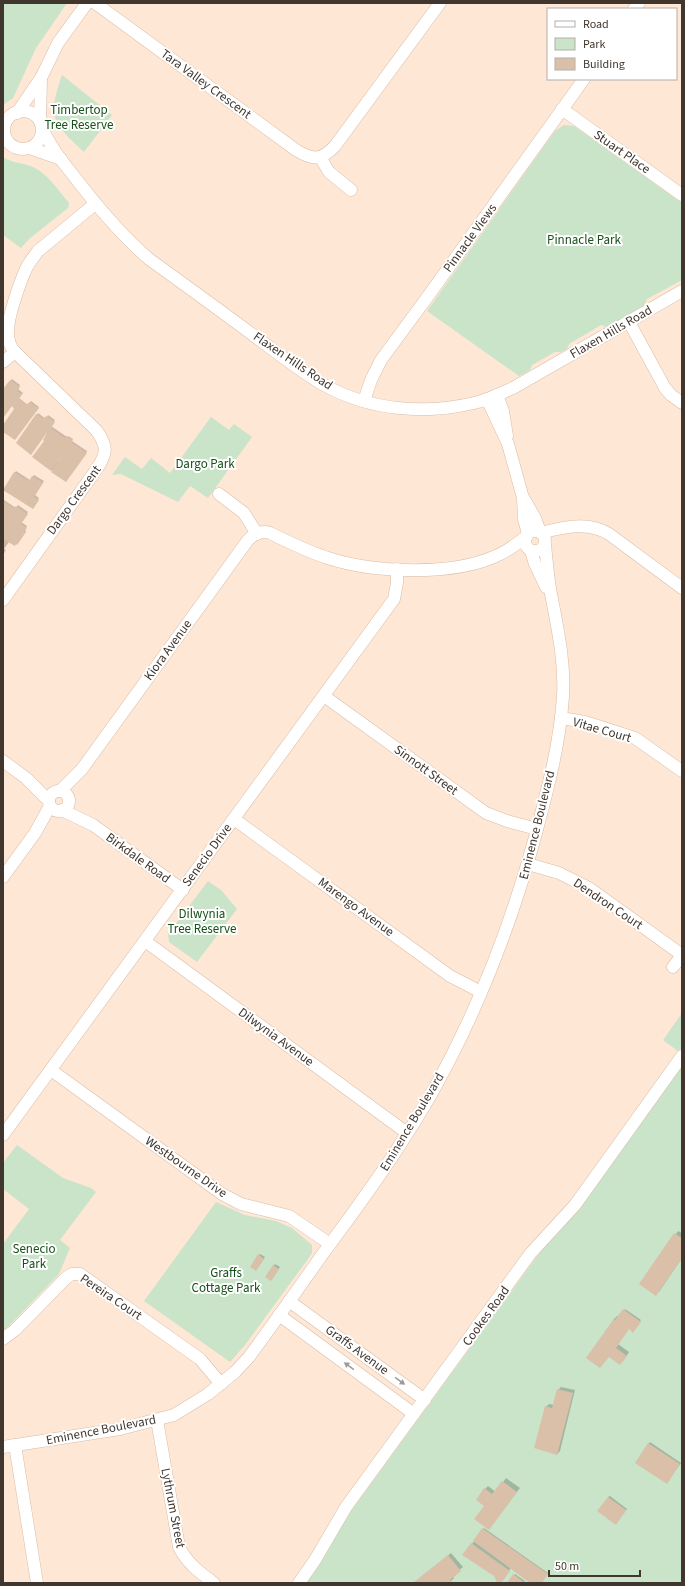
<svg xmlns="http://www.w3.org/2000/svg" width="685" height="1586" font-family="'Source Sans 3',sans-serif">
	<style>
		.green { fill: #cae4c9 }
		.shadow { fill: #0003; fill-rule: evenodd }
		.building { fill: #dabfa9 }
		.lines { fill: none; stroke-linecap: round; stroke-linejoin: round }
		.minor-casing { stroke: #d8bda7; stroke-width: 13 }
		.minor { stroke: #fff; stroke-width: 12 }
		.oneway { fill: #a09a96 }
		.labels { text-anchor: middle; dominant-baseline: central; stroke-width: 4; stroke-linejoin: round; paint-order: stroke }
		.street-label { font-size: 13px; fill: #41362d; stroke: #fff }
		.park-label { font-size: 13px; fill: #175119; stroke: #fff }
	</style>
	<rect width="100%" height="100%" fill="#fee7d5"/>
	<!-- green -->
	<g class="green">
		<polygon points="3,3 67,3 36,48 13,98 3,105"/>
		<path d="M62 75 112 115 84 152C52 122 47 118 62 75Z"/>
		<polygon points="564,125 574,126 682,203 682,280 647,299 644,306 607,327 601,325 569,344 567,349 561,352 555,352 532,365 530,370 519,376 427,311 555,131"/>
		<path d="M3 157C14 164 22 162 33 167 48 174 58 190 69 203L68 208 29 239 21 248 3 235Z"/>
		<polygon points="211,417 229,430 234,424 252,437 208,498 190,486 178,502 121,474 112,475 125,457 142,469 151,458 170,473"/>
		<polygon points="208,881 221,890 237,909 197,962 169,942 168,934"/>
		<polygon points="682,1013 682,1047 679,1052 663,1040"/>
		<polygon points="682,1063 682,1583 305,1583 351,1511 535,1259"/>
		<polygon points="17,1145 63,1178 91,1188 96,1192 60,1240 70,1248 59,1274 6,1329 3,1330 3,1244 29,1209 3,1189 3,1163"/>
		<polygon points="216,1202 245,1215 276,1221 292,1228 312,1245 312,1253 308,1259 245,1345 230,1362 144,1301"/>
	</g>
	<!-- shadow -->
	<g class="shadow">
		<polygon points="12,379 20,385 18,389 23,393 19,398 28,405 31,401 39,407 16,438 3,431 3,426 15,409 12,405 3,417 3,391"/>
		<path d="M38 413 46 419 48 415 55 420 51 426 67 437 68 436 73 439 72 441 87 451 66 481 34 457 46 440 47 433 46 432 17 443ZM66 449 60 462 56 461Z"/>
		<polygon points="16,471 30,480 34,475 44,481 35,495 39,498 34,507 3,490"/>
		<polygon points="4,500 16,508 18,505 28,512 21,522 27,526 25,530 26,531 18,543 9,542 4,549 6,550 3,555"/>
		<polygon points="678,1231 682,1233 682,1258 659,1292 640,1284"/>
		<polygon points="260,1254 265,1257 257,1269 259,1255"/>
		<polygon points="275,1264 280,1267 272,1279 266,1277"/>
		<polygon points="625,1309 641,1320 634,1330 629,1328 618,1344 629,1352 623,1361 609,1356 600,1367 587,1358 614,1319 617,1316 619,1317"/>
		<polygon points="561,1387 575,1390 560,1451 557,1454 546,1407 549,1404 554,1405 558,1390"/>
		<polygon points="650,1442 681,1463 668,1481 637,1463"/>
		<polygon points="506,1478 520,1488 489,1529 485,1489 488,1486 496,1492"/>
		<polygon points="610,1496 627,1509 617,1522 608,1497"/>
		<polygon points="484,1528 548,1573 541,1583 532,1583 511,1568 503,1579 495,1576 472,1544"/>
		<polygon points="451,1553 463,1567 452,1576 454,1578 449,1583 417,1583 416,1582 419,1579"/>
		<polygon points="515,1574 525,1581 523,1583 508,1583"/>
	</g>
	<!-- building -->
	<g class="building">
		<polygon points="10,380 20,387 17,391 22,394 19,399 27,405 29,402 39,408 15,440 3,432 3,425 14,409 12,406 3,418 3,389"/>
		<polygon points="36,414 44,419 46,416 55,422 51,428 65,438 66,436 73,440 71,442 87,453 66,482 51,472 64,453 51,471 32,457 44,441 43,440 48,431 31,455 16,443"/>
		<polygon points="14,472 29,481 32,476 43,483 34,497 39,500 33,509 3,490"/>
		<polygon points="3,501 14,508 16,506 28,514 21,524 27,528 24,531 26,532 17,545 16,544 15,546 3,539"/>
		<polygon points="674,1233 682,1238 682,1258 656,1296 639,1284"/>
		<polygon points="258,1254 264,1259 256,1271 250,1267"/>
		<polygon points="273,1265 279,1269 271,1281 265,1277"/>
		<polygon points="623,1309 641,1322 633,1333 629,1329 616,1348 627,1356 620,1365 609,1357 600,1368 586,1358 614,1319 615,1320"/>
		<polygon points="557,1389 573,1393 557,1455 534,1448 545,1406 552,1408"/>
		<polygon points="648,1443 680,1464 667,1484 635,1463"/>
		<polygon points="502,1481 517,1492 489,1530 474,1519 484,1506 476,1500 484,1488 492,1494"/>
		<polygon points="608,1497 626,1510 616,1525 597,1511"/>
		<polygon points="482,1528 548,1574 542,1583 530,1583 473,1541"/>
		<polygon points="471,1543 510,1571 502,1582 497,1583 494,1576 462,1555"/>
		<polygon points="448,1555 461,1571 450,1580 452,1582 415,1583 414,1582"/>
		<polygon points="513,1574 525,1583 507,1583"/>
	</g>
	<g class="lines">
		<!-- minor casing -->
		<g class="minor-casing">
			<g id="minor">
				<path d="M95 3 296 150C312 160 321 161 335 146L440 3"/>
				<polyline points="634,9 639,3"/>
				<polyline points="562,109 682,195"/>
				<circle cx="23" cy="130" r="19"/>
				<polyline points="17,113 41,78 58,43 87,3"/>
				<polyline points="40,121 41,78"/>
				<path d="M42 127C49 145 61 160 73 175 96 205 120 234 149 259 185 285 221 311 257 338 279 354 300 371 324 385 369 410 424 415 474 403 488 400 501 393 513 388L682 291"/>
				<polyline points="30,148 61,159"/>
				<polyline points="320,157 329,172 351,190"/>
				<polyline points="629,322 665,388 671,395 682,403"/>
				<path d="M3 362 15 352C10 347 8 340 8 332 7 319 20 282 26 269 29 262 34 257 38 251L95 204"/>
				<polyline points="497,395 503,411 507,436"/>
				<polyline points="487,399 508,444 523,498 524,519 528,534"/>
				<polyline points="364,401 371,380 381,360 426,299 584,79"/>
				<polyline points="219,494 244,513 257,534"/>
				<polyline points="524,499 535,518 540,532"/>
				<circle cx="535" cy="541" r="10"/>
				<path d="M541 533C563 527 588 521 609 534L682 588"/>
				<polyline points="531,551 535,564 546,587"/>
				<path d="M3 600 96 470C107 454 108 447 97 431L15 352"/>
				<polyline points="324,696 486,813 507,821 537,829"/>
				<polyline points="561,718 585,722 635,738 682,771"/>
				<polyline points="3,761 26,778 49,801"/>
				<path d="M60 791 82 769 248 540C254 534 261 530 270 533 289 542 308 552 328 558 374 573 452 576 496 556 508 551 517 544 527 536"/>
				<circle cx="59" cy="801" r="10"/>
				<polyline points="62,810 93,825 183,890"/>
				<polyline points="234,819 450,976 481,992"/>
				<polyline points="528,864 559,873 589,888 682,955"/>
				<polyline points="3,877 35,833 50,806"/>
				<polyline points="145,941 407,1133"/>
				<polyline points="673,967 682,955"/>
				<polyline points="51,1070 222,1194 241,1204 289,1216 330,1244"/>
				<polyline points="3,1135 394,599 397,583 397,569"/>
				<polyline points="289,1301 425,1400"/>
				<polyline points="279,1315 414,1414"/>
				<polyline points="3,1339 15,1330 67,1277 72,1274 80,1274 200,1359 221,1384"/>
				<path d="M157 1420 179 1547C187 1563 199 1572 214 1583"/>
				<polyline points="15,1445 37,1583"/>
				<path d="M3 1447 120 1429 174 1415 208 1394 235 1372 249 1357C274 1323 298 1289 322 1255 362 1201 400 1149 433 1091 477 1012 511 925 535 837 547 792 560 744 563 696 565 663 558 631 552 599 548 581 547 563 545 545"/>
				<polyline points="299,1583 315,1560 346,1507 530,1254 575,1205 682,1056"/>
			</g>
		</g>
		<!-- minor -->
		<use href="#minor" class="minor"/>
	</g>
	<!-- one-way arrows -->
	<defs><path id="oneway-solid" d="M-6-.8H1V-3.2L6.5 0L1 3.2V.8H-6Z"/></defs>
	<g class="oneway">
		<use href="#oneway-solid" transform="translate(349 1366) rotate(-144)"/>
		<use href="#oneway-solid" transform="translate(400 1381) rotate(36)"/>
	</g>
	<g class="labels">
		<!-- street labels -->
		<g class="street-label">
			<text transform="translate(206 84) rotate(36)">Tara Valley Crescent</text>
			<text transform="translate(622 152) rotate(35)">Stuart Place</text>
			<text transform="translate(470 238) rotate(-54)">Pinnacle Views</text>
			<text transform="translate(611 332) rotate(-30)">Flaxen Hills Road</text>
			<text transform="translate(293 361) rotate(34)">Flaxen Hills Road</text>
			<text transform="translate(74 500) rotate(-54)">Dargo Crescent</text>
			<text transform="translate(168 650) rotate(-54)">Kiora Avenue</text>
			<text transform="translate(602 730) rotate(16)">Vitae Court</text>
			<text transform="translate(426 770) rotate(36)">Sinnott Street</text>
			<text transform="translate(537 825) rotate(-76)">Eminence Boulevard</text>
			<text transform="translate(207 855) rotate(-54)">Senecio Drive</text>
			<text transform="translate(138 858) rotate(36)">Birkdale Road</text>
			<text transform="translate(608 904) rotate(34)">Dendron Court</text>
			<text transform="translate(356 907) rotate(36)">Marengo Avenue</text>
			<text transform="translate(276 1037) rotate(36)">Dilwynia Avenue</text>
			<text transform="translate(412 1122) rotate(-59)">Eminence Boulevard</text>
			<text transform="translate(186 1167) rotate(35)">Westbourne Drive</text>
			<text transform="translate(111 1297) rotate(34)">Pereira Court</text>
			<text transform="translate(486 1316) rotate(-54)">Cookes Road</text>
			<text transform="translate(357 1350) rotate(36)">Graffs Avenue</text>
			<text transform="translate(101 1430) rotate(-11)">Eminence Boulevard</text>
			<text transform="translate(173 1508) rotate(79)">Lythrum Street</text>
		</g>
		<!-- park labels -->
		<g class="park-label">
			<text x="79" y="110">Timbertop<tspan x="79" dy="15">Tree Reserve</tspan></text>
			<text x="584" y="240">Pinnacle Park</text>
			<text x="205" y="464">Dargo Park</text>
			<text x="202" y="914">Dilwynia<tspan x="202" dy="15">Tree Reserve</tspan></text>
			<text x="34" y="1249">Senecio<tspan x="34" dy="15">Park</tspan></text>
			<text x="226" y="1273">Graffs<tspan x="226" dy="15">Cottage Park</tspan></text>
		</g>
	</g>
	<!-- border -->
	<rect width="685" height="1586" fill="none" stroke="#41362d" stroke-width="8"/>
	<!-- legend -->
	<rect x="547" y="8" width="130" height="72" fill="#ffffff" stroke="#b3afab"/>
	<rect x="555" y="21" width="20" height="6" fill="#ffffff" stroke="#b3afab"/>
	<text x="583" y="28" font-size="12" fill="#41362d">Road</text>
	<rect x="555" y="38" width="20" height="12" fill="#cae4c9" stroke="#b3afab"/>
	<text x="583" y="48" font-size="12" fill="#41362d">Park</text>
	<rect x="555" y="58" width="20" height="12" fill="#dabfa9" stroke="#b3afab"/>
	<text x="583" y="68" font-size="12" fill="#41362d">Building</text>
	<!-- scale -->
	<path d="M549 1570v6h91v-6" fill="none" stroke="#41362d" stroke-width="2"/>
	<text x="555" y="1570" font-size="12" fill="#41362d" stroke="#ffffff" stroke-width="3" paint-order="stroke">50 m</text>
</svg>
